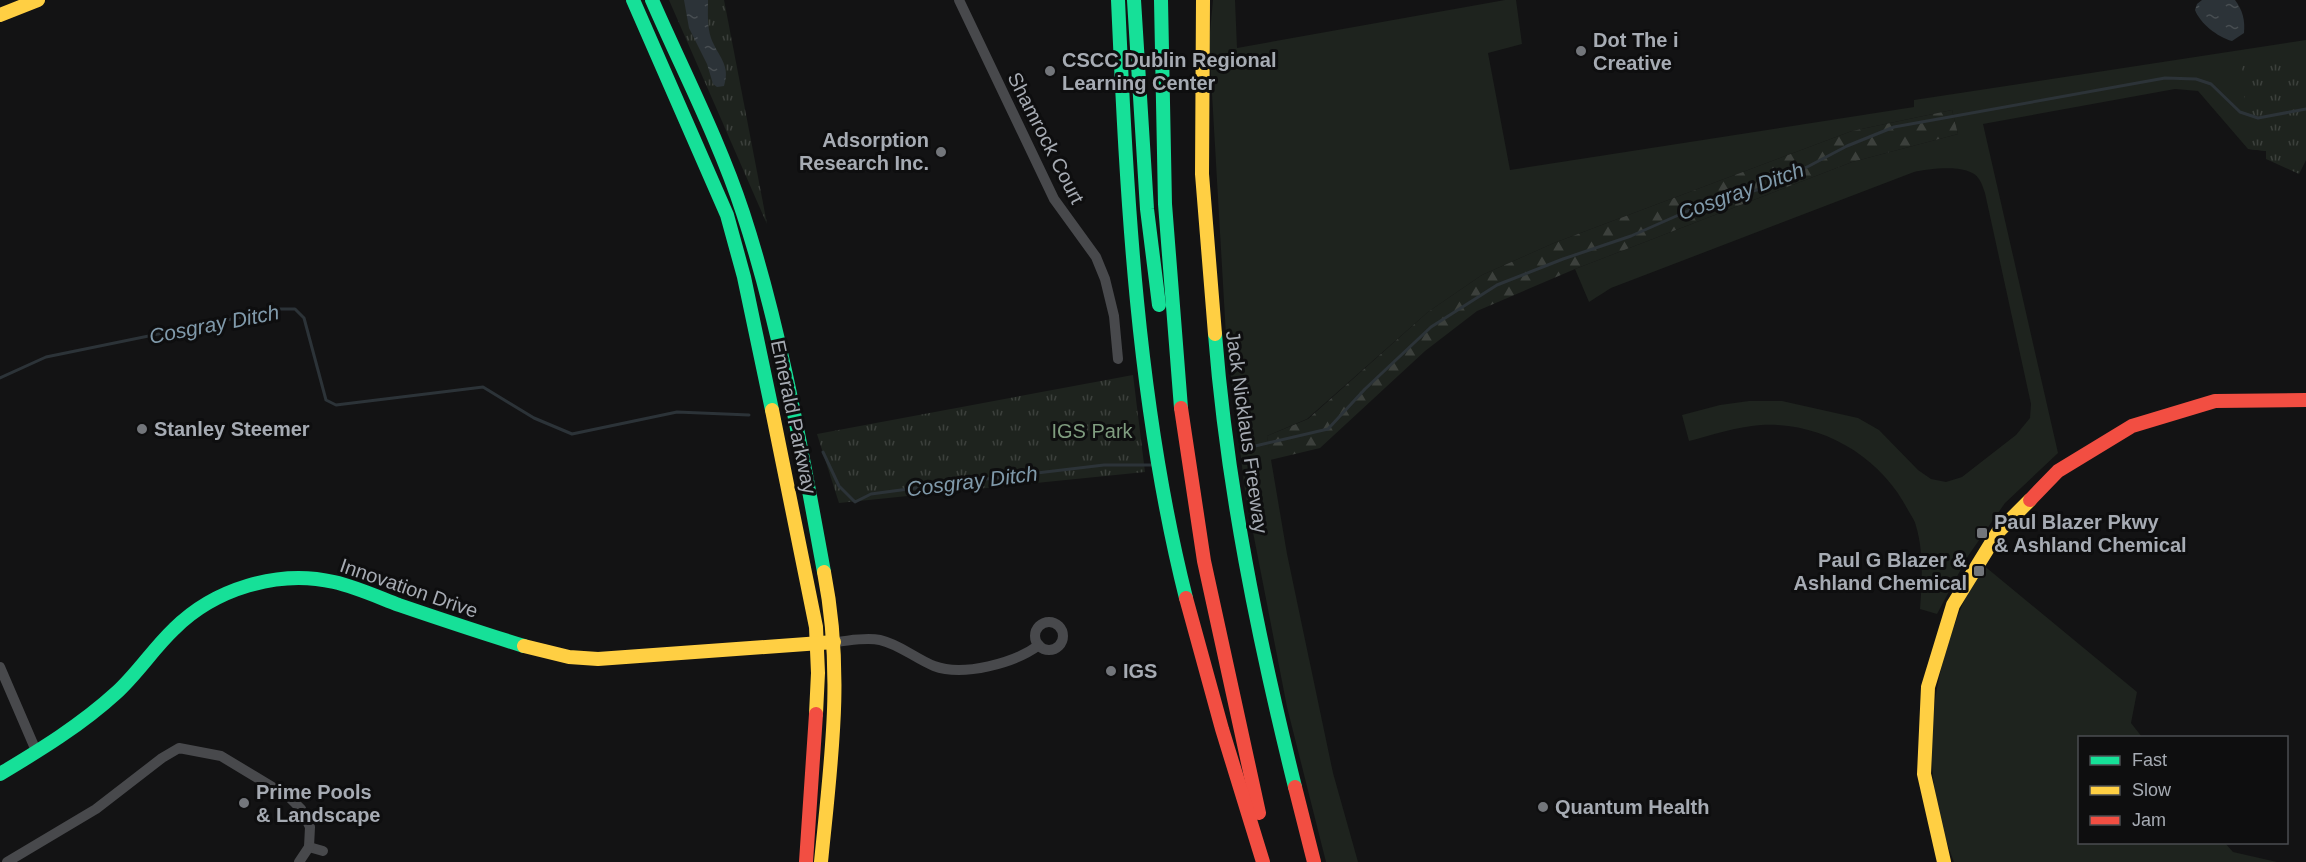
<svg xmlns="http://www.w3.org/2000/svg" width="2306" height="862" font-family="Helvetica,sans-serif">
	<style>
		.grass { fill: #1e231e }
		.forest { fill: url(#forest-firs) }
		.park { fill: url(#park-tufts) }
		.water { fill: url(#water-ripples) }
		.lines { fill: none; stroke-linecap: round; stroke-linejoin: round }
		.stream { stroke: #2c3338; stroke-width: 3 }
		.street { stroke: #48494c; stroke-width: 10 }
		.fast { stroke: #16e098; stroke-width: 14 }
		.slow { stroke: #ffcf43; stroke-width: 14 }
		.jam { stroke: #f24e42; stroke-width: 14 }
		.poi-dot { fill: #73767b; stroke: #0e0e0f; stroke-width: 2 }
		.labels { text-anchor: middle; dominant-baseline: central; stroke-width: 6; stroke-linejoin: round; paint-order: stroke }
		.poi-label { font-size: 20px; font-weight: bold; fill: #a6abb3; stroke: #0e0e0f; text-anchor: start }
		.street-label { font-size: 20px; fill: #a6abb3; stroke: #0e0e0f }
		.park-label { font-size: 20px; fill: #7f9c7f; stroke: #0e0e0f }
		.water-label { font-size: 21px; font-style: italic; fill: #809aab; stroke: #0e0e0f }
	</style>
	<defs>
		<pattern id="forest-firs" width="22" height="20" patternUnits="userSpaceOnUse" patternTransform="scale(1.5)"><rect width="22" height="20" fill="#1e231e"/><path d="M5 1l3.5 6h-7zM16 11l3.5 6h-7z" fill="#3c403c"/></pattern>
		<pattern id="park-tufts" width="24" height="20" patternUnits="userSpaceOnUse" patternTransform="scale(1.5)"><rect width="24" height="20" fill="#1e231e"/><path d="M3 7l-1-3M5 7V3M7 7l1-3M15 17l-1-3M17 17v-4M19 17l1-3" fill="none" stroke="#3c403c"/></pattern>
		<pattern id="water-ripples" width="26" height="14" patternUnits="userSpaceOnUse" patternTransform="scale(1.5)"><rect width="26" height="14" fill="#2c3338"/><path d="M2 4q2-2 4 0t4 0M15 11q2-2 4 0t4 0" fill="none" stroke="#484e52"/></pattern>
	</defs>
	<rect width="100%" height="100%" fill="#131314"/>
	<!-- grass -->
	<g class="grass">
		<path d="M1213 0H1235L1237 48 1505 0H1516L1522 44 1488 53 1510 170 1914 107V100L2306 40V70L2266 151 2248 149 2198 91 2175 89 1983 124 2058 453 2005 503 1968 556 1937 614 1920 609C1922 582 1924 553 1916 526 1915 521 1911 515 1908 510 1880 456 1822 422 1761 425 1736 427 1712 435 1689 441L1682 415 1720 405 1749 401H1782L1858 418 1879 430 1918 470 1931 479 1946 482 1962 477 2016 435 2030 418 2031 404 1985 193C1983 188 1982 183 1979 179 1969 163 1929 169 1914 172L1611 288 1589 302 1575 269 1852 162 1958 134 1952 110 1852 131 1554 243 1482 275 1428 312 1307 419 1267 436 1287 554 1333 773 1358 862H1326L1287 707 1245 491 1226 336 1209 42Z"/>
		<path d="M1982 564 2137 692 2131 723 2142 737 2080 738V842L2225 843 2233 852 2277 862H1954C1913 761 1932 657 1982 564Z"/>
	</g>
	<!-- forest -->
	<polygon class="forest" points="1952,110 1958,134 1852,162 1575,269 1477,311 1425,351 1320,448 1270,460 1267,436 1308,419 1428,312 1482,275 1554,243 1852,131"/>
	<!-- park -->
	<g class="park">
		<polygon points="669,0 724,0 767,224"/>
		<polygon points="2306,56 2306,160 2299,174 2266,159 2266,151 2248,149 2242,66"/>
		<polygon points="1133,375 1145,472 839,503 817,434"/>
	</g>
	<!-- water -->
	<g class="water">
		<path d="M684 0H708C708 13 707 26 711 38 718 57 731 64 724 86L717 87 713 84 707 64 689 28Z"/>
		<path d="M2202 0H2235C2243 11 2245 20 2244 33L2232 41C2217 37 2200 23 2195 10L2197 4Z"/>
	</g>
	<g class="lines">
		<!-- stream -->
		<g class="stream">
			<polyline points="0,378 46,357 280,309 295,309 304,318 326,400 336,405 483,387 534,418 572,434 677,412 749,415"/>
			<polyline points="1255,446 1328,429 1365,389 1431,327 1497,285 1563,259 1631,236 1690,210 1763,188 1809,166 1847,146 1894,127 2165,78 2196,79 2211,84 2240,112 2258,118 2306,109"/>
			<polyline points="823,452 839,486 855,502 871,494 961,482 1104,465 1151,465"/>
		</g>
		<!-- street -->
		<g class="street">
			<polyline points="959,0 1054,199 1096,257 1105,279 1114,316 1118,359"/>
			<circle cx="1049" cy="636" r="14"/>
			<path d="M834 642C849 641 865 637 880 640 899 644 916 659 934 666 963 677 1015 663 1039 645"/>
			<polyline points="0,667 37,753"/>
			<polyline points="309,847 323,851"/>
			<polyline points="7,862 96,809 162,758 179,748 221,756 289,797 301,809 310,827 309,847"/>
			<polyline points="299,862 309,847"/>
		</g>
		<!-- fast -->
		<g class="fast">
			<polyline points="633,0 727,215 744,277 772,410"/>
			<path d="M652 0C683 71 719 140 743 213 781 329 802 453 824 572"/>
			<path d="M1118 0C1127 201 1137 403 1186 598"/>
			<polyline points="1134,0 1147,209 1159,305"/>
			<polyline points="1161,0 1165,204 1181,408"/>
			<path d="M1215 334C1227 487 1258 638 1295 787"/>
			<path d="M0 774C40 750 81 725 116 693 137 674 153 649 174 629 214 589 278 569 334 582 356 587 378 597 399 605 440 619 482 633 524 646"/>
		</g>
		<!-- slow -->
		<g class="slow">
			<polyline points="1203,0 1202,174 1215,334"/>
			<polyline points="0,15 38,0"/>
			<polyline points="772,410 816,627 818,673 816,714"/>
			<polyline points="524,646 569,657 598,659 834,642"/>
			<path d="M821 862C831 761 844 673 824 572"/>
			<polyline points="1944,862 1924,774 1928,687 1953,605 1998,532 2030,500"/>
		</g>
		<!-- jam -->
		<g class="jam">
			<polyline points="1181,408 1204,561 1259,813"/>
			<polyline points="2030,500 2058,471 2132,426 2215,401 2306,400"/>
			<polyline points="1186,598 1222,729 1263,862"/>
			<polyline points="1295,787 1314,862"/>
			<polyline points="806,862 816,714"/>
		</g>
	</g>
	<!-- markers -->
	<g class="poi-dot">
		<circle cx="1581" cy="51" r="6"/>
		<circle cx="1050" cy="71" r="6"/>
		<circle cx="941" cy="152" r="6"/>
		<circle cx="142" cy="429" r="6"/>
		<rect x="1976" y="527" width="12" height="12" rx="3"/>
		<rect x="1973" y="565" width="12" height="12" rx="3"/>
		<circle cx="1111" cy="671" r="6"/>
		<circle cx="244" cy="803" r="6"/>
		<circle cx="1543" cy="807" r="6"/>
	</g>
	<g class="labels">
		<!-- poi labels -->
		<g class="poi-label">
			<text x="1593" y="40">Dot The i<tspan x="1593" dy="23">Creative</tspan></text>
			<text x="1062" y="60">CSCC Dublin Regional<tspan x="1062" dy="23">Learning Center</tspan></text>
			<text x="929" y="140" text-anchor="end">Adsorption<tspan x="929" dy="23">Research Inc.</tspan></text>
			<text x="154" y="429">Stanley Steemer</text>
			<text x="1994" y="522">Paul Blazer Pkwy<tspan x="1994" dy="23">&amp; Ashland Chemical</tspan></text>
			<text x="1967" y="560" text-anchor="end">Paul G Blazer &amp;<tspan x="1967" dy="23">Ashland Chemical</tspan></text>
			<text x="1123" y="671">IGS</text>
			<text x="256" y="792">Prime Pools<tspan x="256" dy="23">&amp; Landscape</tspan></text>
			<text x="1555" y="807">Quantum Health</text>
		</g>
		<!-- street labels -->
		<g class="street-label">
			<text transform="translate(1046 138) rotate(63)">Shamrock Court</text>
			<text transform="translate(794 417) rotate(78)">Emerald Parkway</text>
			<text transform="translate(1247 432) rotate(82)">Jack Nicklaus Freeway</text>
			<text transform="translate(409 588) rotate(19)">Innovation Drive</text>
		</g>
		<!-- park labels -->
		<g class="park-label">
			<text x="1092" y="431">IGS Park</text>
		</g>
		<!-- water labels -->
		<g class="water-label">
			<text transform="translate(1741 191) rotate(-20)">Cosgray Ditch</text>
			<text transform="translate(214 324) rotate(-11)">Cosgray Ditch</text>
			<text transform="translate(972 481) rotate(-7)">Cosgray Ditch</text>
		</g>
	</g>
	<!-- legend -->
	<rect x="2078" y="736" width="210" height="108" fill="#0e0e0f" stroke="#4b4d51" stroke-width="1.5"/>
	<rect x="2090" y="756" width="30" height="9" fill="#16e098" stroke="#4b4d51" stroke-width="1.5"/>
	<text x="2132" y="766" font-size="18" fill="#a6abb3">Fast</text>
	<rect x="2090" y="786" width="30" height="9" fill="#ffcf43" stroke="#4b4d51" stroke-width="1.5"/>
	<text x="2132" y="796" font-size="18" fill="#a6abb3">Slow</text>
	<rect x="2090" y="816" width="30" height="9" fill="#f24e42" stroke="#4b4d51" stroke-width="1.5"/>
	<text x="2132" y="826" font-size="18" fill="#a6abb3">Jam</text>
</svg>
